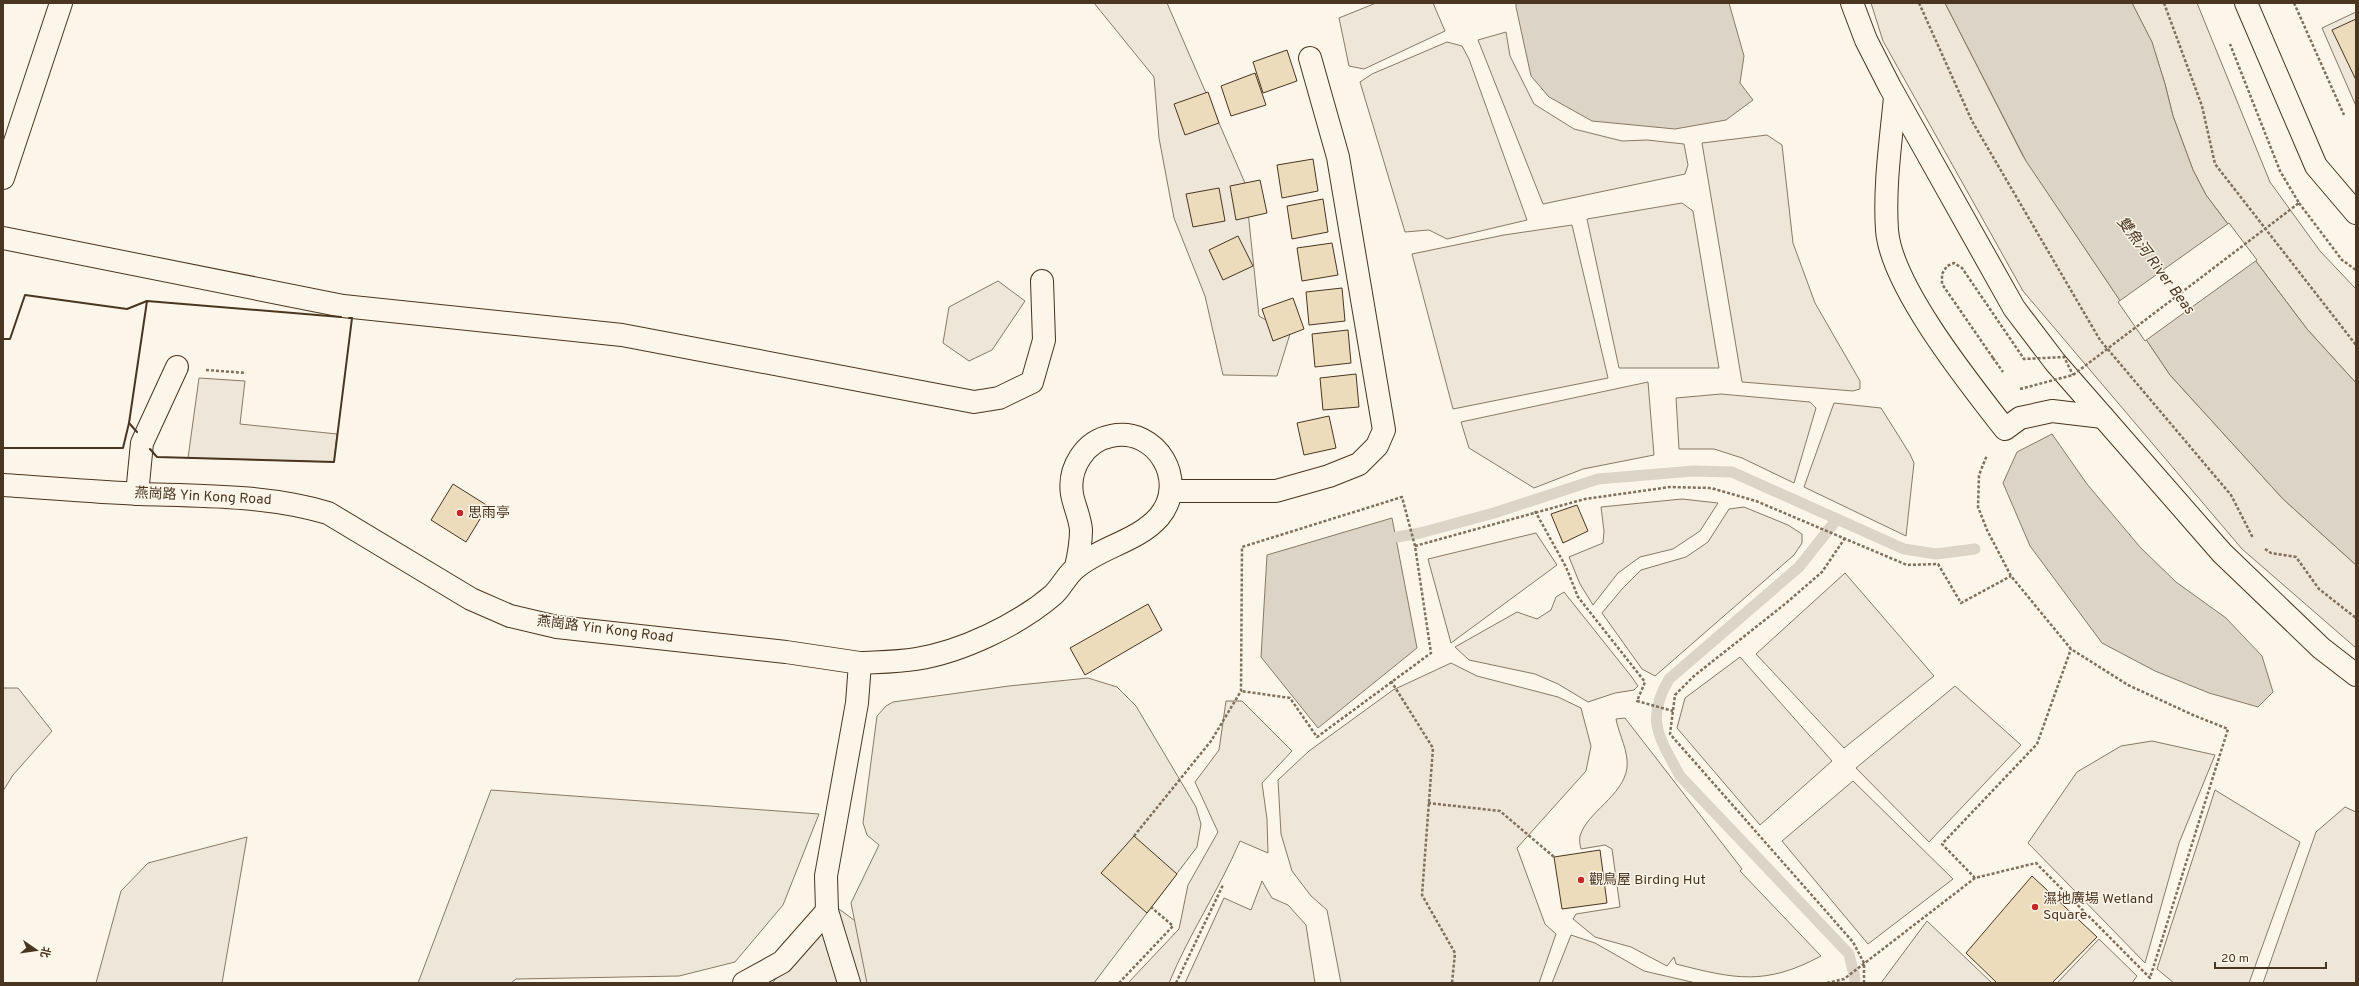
<svg xmlns="http://www.w3.org/2000/svg" width="2359" height="986" font-family="Overpass,'Noto Sans SC',sans-serif">
	<style>
		.green { fill: #ede6d9; stroke: #887966 }
		.parking { fill: #ede7d9; stroke: #887966 }
		.water { fill: #dcd4c6; stroke: #887966 }
		.pier { fill: #fbf6e9; stroke: #887966 }
		.lines { fill: none; stroke-linecap: round; stroke-linejoin: round }
		.stream { stroke: #dcd4c6; stroke-width: 11 }
		.building { fill: #ecdcbc; stroke: #4a3520 }
		.minor-casing { stroke: #4a3520; stroke-width: 24 }
		.major-casing { stroke: #4a3520; stroke-width: 24 }
		.path { stroke: #7f6f5c; stroke-width: 2.5; stroke-dasharray: 3 2; stroke-linecap: butt }
		.minor { stroke: #fbf6e9; stroke-width: 22 }
		.major { stroke: #fbf6e9; stroke-width: 22 }
		.path-bridge { stroke: #7f6f5c; stroke-width: 2.5; stroke-dasharray: 3 2; stroke-linecap: butt }
		.wall { stroke: #4a3520; stroke-width: 2 }
		.poi-dot { fill: #c62828; stroke: #fbf6e9; stroke-width: 1.5 }
		.labels { text-anchor: middle; dominant-baseline: central; stroke-width: 3; stroke-linejoin: round; paint-order: stroke }
		.street-label { font-size: 14px; fill: #4a3520; stroke: #fbf6e9 }
		.poi-label { font-size: 14px; fill: #4a3520; stroke: #fbf6e9; text-anchor: start }
		.water-label { font-size: 15px; font-style: italic; fill: #4a3520; stroke: #fbf6e9 }
	</style>
	<rect width="100%" height="100%" fill="#fbf6e9"/>
	<!-- green -->
	<g class="green">
		<polygon points="1094,3 1167,3 1245,183 1259,316 1290,334 1277,376 1223,375 1205,296 1174,218 1159,138 1154,77"/>
		<polygon points="1376,3 1433,3 1445,31 1364,69 1349,66 1339,18"/>
		<polygon points="1871,3 1945,3 2023,156 2170,375 2283,499 2356,565 2356,648 2242,549 2023,291 1883,41"/>
		<polygon points="2132,3 2197,3 2270,182 2320,251 2356,289 2356,383 2307,329 2206,195 2193,170 2173,116 2165,84 2152,43"/>
		<polygon points="2356,12 2356,106 2322,28"/>
		<polygon points="1506,32 1510,56 1534,104 1574,129 1622,141 1647,140 1684,144 1688,165 1685,174 1543,204 1478,40"/>
		<polygon points="1447,42 1462,46 1469,59 1527,220 1447,239 1429,230 1405,232 1360,82 1372,74"/>
		<polygon points="1767,135 1782,145 1793,243 1815,303 1860,381 1860,389 1853,391 1742,382 1702,143"/>
		<polygon points="1682,203 1693,211 1719,368 1619,368 1587,219"/>
		<polygon points="1572,225 1608,378 1453,409 1412,254 1504,235"/>
		<polygon points="998,281 1025,301 992,350 969,361 943,343 949,307"/>
		<polygon points="199,378 245,381 240,424 337,434 334,462 188,458"/>
		<polygon points="1648,382 1654,455 1583,469 1534,488 1469,448 1461,422"/>
		<polygon points="1721,394 1810,402 1816,408 1794,483 1742,458 1714,449 1679,449 1676,398"/>
		<polygon points="1834,403 1881,408 1910,454 1914,463 1906,536 1804,487"/>
		<polygon points="1682,499 1718,503 1700,531 1673,549 1640,557 1618,573 1593,605 1580,584 1569,557 1603,543 1604,531 1601,507"/>
		<polygon points="1744,507 1788,525 1802,534 1802,543 1794,555 1655,676 1642,669 1602,613 1622,589 1641,570 1686,557 1708,542 1729,509"/>
		<polygon points="1536,533 1557,565 1451,643 1428,559"/>
		<polygon points="1845,573 1934,676 1844,748 1756,654"/>
		<polygon points="1564,592 1631,676 1638,686 1634,690 1615,693 1588,702 1558,684 1535,674 1469,660 1455,647 1517,612 1537,619 1551,610 1556,597"/>
		<polygon points="1740,657 1832,761 1760,825 1677,728 1685,698"/>
		<polygon points="1451,663 1477,676 1558,697 1581,708 1591,746 1586,771 1517,848 1545,924 1556,934 1539,983 1341,983 1327,910 1311,896 1292,871 1281,834 1278,780 1309,751 1393,690"/>
		<polygon points="1955,686 2021,745 1929,842 1856,768"/>
		<polygon points="3,688 18,688 52,731 13,775 3,791"/>
		<path d="M1226 701H1242L1292 751 1262 783 1267 819 1268 853 1240 841C1219 890 1189 934 1169 983H1128L1179 929 1188 885 1218 832 1195 782 1219 750Z"/>
		<path d="M1625 718 1742 869 1740 871 1821 956C1765 986 1735 979 1676 964L1674 957 1667 966 1631 947 1595 937 1573 919 1576 914 1620 907 1612 849 1605 845 1581 849C1580 845 1579 840 1580 836 1587 812 1623 796 1627 768 1629 752 1619 735 1616 719Z"/>
		<polygon points="2152,741 2215,755 2179,843 2145,963 2028,843 2077,772 2121,746"/>
		<polygon points="1853,781 1953,879 1868,944 1782,841"/>
		<polygon points="2215,790 2300,842 2249,983 2174,983 2157,969"/>
		<polygon points="2345,807 2356,812 2356,983 2263,983 2316,832"/>
		<polygon points="247,837 222,983 96,983 121,891 148,863"/>
		<polygon points="1262,881 1272,898 1288,905 1306,925 1315,983 1185,983 1224,898 1251,910"/>
		<polygon points="835,906 866,929 892,983 772,983 803,949"/>
		<polygon points="1927,921 1992,983 1881,983"/>
		<polygon points="1571,935 1595,943 1644,971 1696,983 1552,983"/>
		<polygon points="2099,939 2137,976 2132,983 2057,983"/>
	</g>
	<!-- parking -->
	<g class="parking">
		<polygon points="1088,678 1117,687 1136,706 1196,807 1201,824 1197,847 1094,983 867,983 851,903 879,845 867,835 863,823 877,716 886,706 893,702 1009,686"/>
		<polygon points="491,790 819,814 783,905 735,962 679,976 516,979 511,983 418,983"/>
	</g>
	<!-- water -->
	<g class="water">
		<polygon points="1516,3 1729,3 1744,56 1740,83 1753,100 1726,120 1675,129 1592,121 1549,97 1531,76 1516,7"/>
		<polygon points="1945,3 2132,3 2152,42 2165,84 2173,116 2193,170 2206,195 2307,329 2356,383 2356,565 2283,499 2170,375 2026,161"/>
		<polygon points="2052,434 2087,484 2140,547 2176,582 2226,618 2262,656 2273,692 2258,707 2209,693 2155,671 2102,643 2030,546 2003,483 2017,452"/>
		<polygon points="1392,518 1417,648 1318,728 1261,657 1267,555"/>
	</g>
	<!-- pier -->
	<polygon class="pier" points="2229,223 2257,260 2145,341 2118,302"/>
	<g class="lines">
		<!-- stream -->
		<g class="stream">
			<path d="M1837 519 1799 567 1669 679C1645 720 1659 737 1680 776L1849 954 1855 979 1854 983"/>
			<polyline points="1397,537 1420,533 1494,513 1598,479 1693,471 1732,472 1904,549 1936,554 1975,549"/>
		</g>
	</g>
	<!-- building -->
	<g class="building">
		<polygon points="2356,19 2356,80 2332,30"/>
		<polygon points="1287,50 1297,81 1263,93 1253,62"/>
		<polygon points="1255,73 1266,105 1231,116 1221,86"/>
		<polygon points="1208,92 1219,123 1185,135 1174,104"/>
		<polygon points="1313,159 1318,191 1282,198 1277,165"/>
		<polygon points="1260,180 1267,213 1236,220 1230,186"/>
		<polygon points="1219,188 1225,221 1193,227 1186,194"/>
		<polygon points="1323,199 1328,232 1292,239 1287,206"/>
		<polygon points="1238,236 1253,266 1223,280 1209,250"/>
		<polygon points="1332,243 1338,275 1302,281 1297,248"/>
		<polygon points="1342,288 1345,321 1309,325 1306,292"/>
		<polygon points="1293,298 1304,329 1273,341 1262,309"/>
		<polygon points="1348,330 1351,363 1315,367 1312,334"/>
		<polygon points="1356,374 1359,407 1323,410 1320,378"/>
		<polygon points="1329,416 1336,448 1304,455 1297,423"/>
		<polygon points="453,484 488,506 466,542 431,520"/>
		<polygon points="1577,505 1588,531 1563,543 1551,514"/>
		<polygon points="1148,604 1162,630 1085,675 1070,648"/>
		<polygon points="1134,836 1177,874 1147,913 1101,873"/>
		<polygon points="1600,850 1607,903 1562,909 1554,857"/>
		<polygon points="2032,876 2097,937 2052,983 1997,983 1966,953"/>
	</g>
	<g class="lines">
		<!-- minor casing -->
		<g class="minor-casing">
			<g id="minor">
				<polyline points="1852,3 1866,40 1890,87 2014,308 2055,362 2222,553 2321,648 2356,675"/>
				<polyline points="2246,3 2316,166 2356,213"/>
				<path d="M1895 97C1891 140 1884 186 1887 230 1891 286 1970 384 2005 429L2020 418 2052 411 2103 417"/>
				<polyline points="3,238 343,306 622,335 974,402 999,398 1032,382 1044,340 1042,281"/>
				<path d="M3 485C49 488 94 492 140 494 203 496 267 495 328 513L471 599 510 616 557 627 786 652 860 663 857 703 826 876 827 911 849 983"/>
				<polyline points="1171,491 1276,491 1329,476 1359,464 1377,446 1384,430 1338,157 1310,58"/>
				<polyline points="137,494 142,443 177,367"/>
				<path d="M860 663C879 662 898 662 916 659 961 652 1018 625 1053 595 1062 587 1067 574 1077 567 1101 547 1138 541 1159 517 1189 482 1157 426 1111 436 1085 441 1068 468 1072 494 1074 506 1080 517 1081 530 1081 543 1079 554 1076 567"/>
				<polyline points="744,983 782,962 827,911"/>
			</g>
		</g>
		<!-- major casing -->
		<g class="major-casing">
			<polyline id="major" points="3,178 61,3"/>
		</g>
		<!-- path -->
		<g class="path">
			<polyline points="1919,3 1972,121 2100,340 2231,495 2253,538"/>
			<polyline points="2164,3 2202,106 2215,164 2356,345"/>
			<polyline points="2294,3 2344,115"/>
			<polyline points="2299,203 2342,260 2356,270"/>
			<polyline points="1993,358 2003,372"/>
			<polyline points="206,370 246,373"/>
			<polyline points="1535,511 1566,567 1578,597 1645,682 1637,701 1673,711"/>
			<polyline points="1845,538 1822,572 1785,604 1694,676 1675,695 1670,734 1853,942 1864,963 1864,983"/>
			<polyline points="1415,546 1585,499 1670,487 1711,488 1756,501 1907,565 1938,564 1961,603 2011,576"/>
			<polyline points="2265,549 2271,553 2296,557 2319,589 2356,618"/>
			<polyline points="1391,681 1433,748 1422,895 1455,953 1452,983"/>
			<polyline points="1428,803 1500,811 1554,857"/>
			<polyline points="1134,836 1211,741 1241,691 1242,547 1402,497 1415,546 1431,653 1317,737 1290,698 1241,691"/>
			<polyline points="1975,878 1942,844 2037,744 2071,649"/>
			<polyline points="1119,983 1173,926 1151,907"/>
			<polyline points="1176,983 1223,885"/>
			<polyline points="1827,983 1844,979 1975,878 2036,863 2150,978 2228,729 2193,715 2128,685 2071,649 2011,576 1987,530 1978,507 1979,475 1987,455"/>
		</g>
		<!-- minor -->
		<use href="#minor" class="minor"/>
		<!-- major -->
		<use href="#major" class="major"/>
		<!-- path-bridge -->
		<g class="path-bridge">
			<polyline points="1993,358 1942,284 1942,274 1947,266 1954,263 1962,268 2024,359 2064,357 2073,375"/>
			<polyline points="2020,389 2073,375 2299,203 2280,171 2230,44"/>
		</g>
		<!-- wall -->
		<g class="wall">
			<polyline points="3,339 10,339 25,295 127,309 147,301 341,317"/>
			<polyline points="3,383 3,397"/>
			<polyline points="129,423 137,432"/>
			<polyline points="3,448 123,448 129,423 147,301"/>
			<polyline points="150,449 157,457 334,462 352,318 349,318"/>
		</g>
	</g>
	<!-- markers -->
	<g class="poi-dot">
		<circle cx="460" cy="513" r="4"/>
		<circle cx="1581" cy="880" r="4"/>
		<circle cx="2035" cy="907" r="4"/>
	</g>
	<g class="labels">
		<!-- street labels -->
		<g class="street-label">
			<text transform="translate(203 497) rotate(3)">燕崗路 Yin Kong Road</text>
			<text transform="translate(605 630) rotate(7)">燕崗路 Yin Kong Road</text>
		</g>
		<!-- poi labels -->
		<g class="poi-label">
			<text x="468" y="513">思雨亭</text>
			<text x="1589" y="880">觀鳥屋 Birding Hut</text>
			<text x="2043" y="899">濕地廣場 Wetland<tspan x="2043" dy="16">Square</tspan></text>
		</g>
		<!-- water labels -->
		<g class="water-label">
			<text transform="translate(2155 266) rotate(53)">雙魚河 River Beas</text>
		</g>
	</g>
	<!-- border -->
	<rect width="2359" height="986" fill="none" stroke="#4a3520" stroke-width="8"/>
	<!-- north arrow -->
	<g transform="translate(36 950) rotate(103)" stroke="#fbf6e9" stroke-width="3" paint-order="stroke">
	<path d="M0-3L7 15L0 10L-7 15Z" fill="#4a3520"/>
	<text y="-6" font-size="11" font-weight="bold" text-anchor="middle" fill="#4a3520">北</text>
	</g>
	<!-- scale -->
	<path d="M2215 962v6h111v-6" fill="none" stroke="#4a3520" stroke-width="2"/>
	<text x="2221" y="962" font-size="12" fill="#4a3520" stroke="#fbf6e9" stroke-width="3" paint-order="stroke">20 m</text>
</svg>
